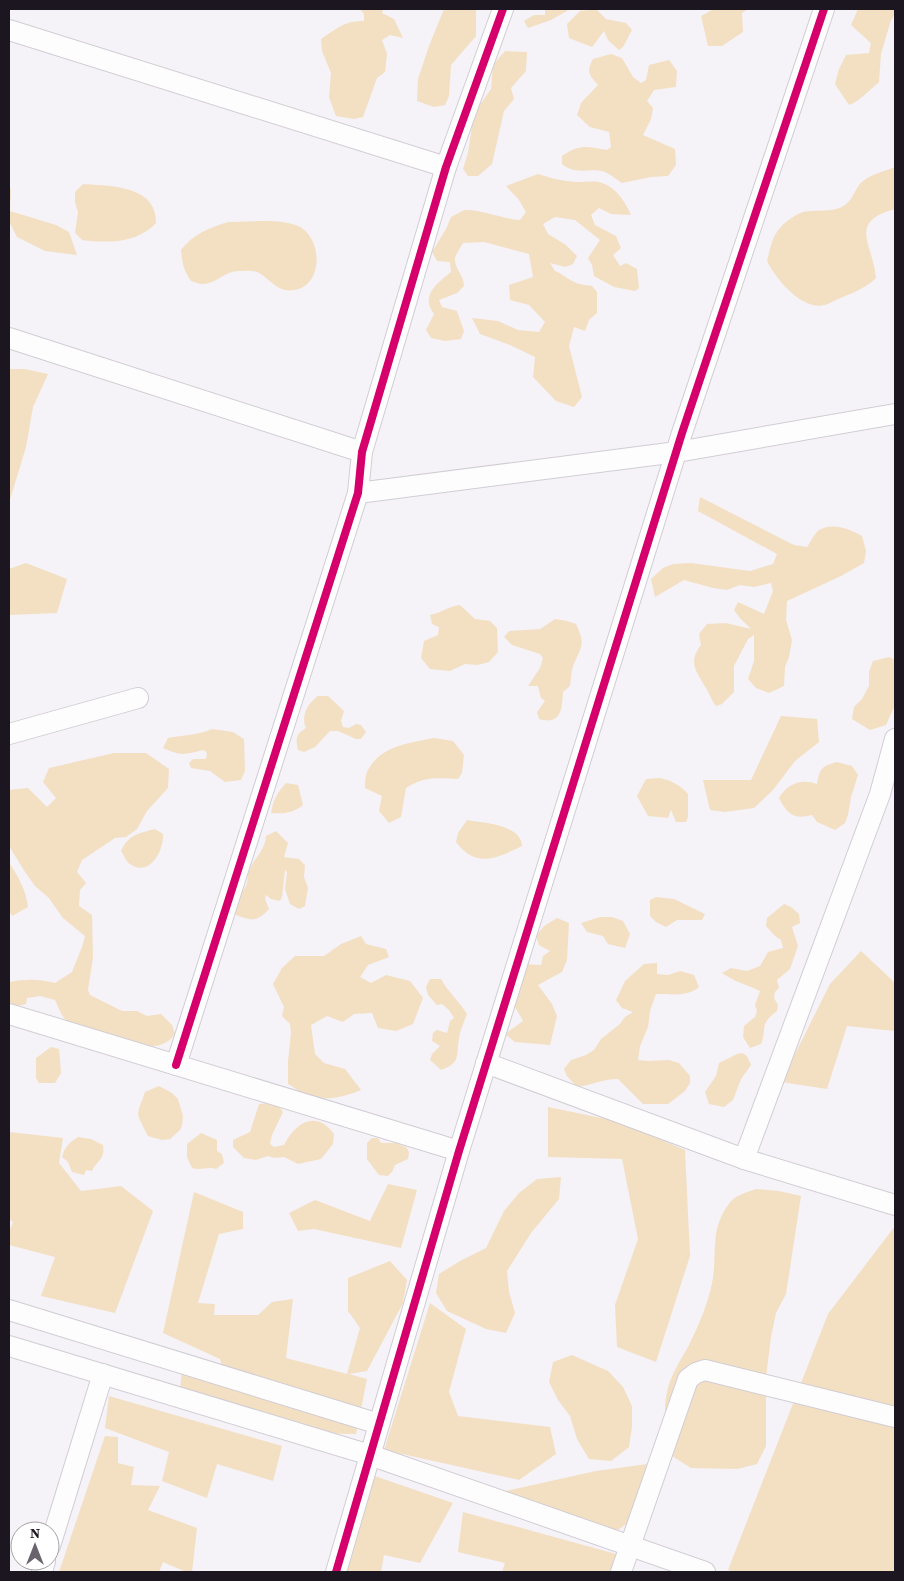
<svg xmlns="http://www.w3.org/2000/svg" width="904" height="1581" font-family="'Source Serif 4',serif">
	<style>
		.green { fill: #f3e0c3 }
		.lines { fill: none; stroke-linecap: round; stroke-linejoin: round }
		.minor-casing { stroke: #d1cdd5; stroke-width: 22 }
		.minor { stroke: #fefdfe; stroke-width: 20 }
		.cycleway-casing { stroke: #fff; stroke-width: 11 }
		.cycleway { stroke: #d6006c; stroke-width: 8 }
	</style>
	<rect width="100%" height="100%" fill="#f5f2f8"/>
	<!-- green -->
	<g class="green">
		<path d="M360 9H383L382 13 394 19 403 38 390 35 382 40 387 54 385 72 377 78 363 117 354 119 336 116 329 97 331 73 322 51 321 39C336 29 345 20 364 21V14Z"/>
		<polygon points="444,9 476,10 476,36 451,65 449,96 445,105 434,107 417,101 418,79 429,46"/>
		<polygon points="545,9 567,9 567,11 551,20 528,28 524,21 534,15 545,15"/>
		<polygon points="596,9 606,19 626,23 632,30 623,47 619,50 608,40 604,31 592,47 569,38 567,24 580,11"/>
		<polygon points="714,9 748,9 742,13 743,32 722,46 708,46 701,16"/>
		<path d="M858 9H895V14L891 20 881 54 879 82C871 89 857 103 849 105L835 84 839 69 846 55 869 53 871 43 851 25Z"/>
		<polygon points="505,51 527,52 526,71 511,88 514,99 504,111 492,164 478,176 468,176 463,169 468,153 474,113 491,89 493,65"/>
		<path d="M611 54 622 58 633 77 641 83 646 80 649 65 669 60 677 71 676 87 654 90 647 101 653 108 651 119 643 135 675 149 676 165 668 176 651 177 622 183C617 180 610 174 605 172 588 167 577 176 562 164V156C579 144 587 146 607 150L611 147 609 132 590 127 577 115 581 103 598 85C589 74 586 72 593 59Z"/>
		<path d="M895 167V209C847 222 873 244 876 278 867 287 855 292 843 297 837 299 831 303 825 305 802 311 776 279 767 261 772 242 773 231 790 219 797 214 803 211 811 211 823 210 835 212 845 205 854 199 855 187 863 181 872 174 885 171 895 167Z"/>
		<path d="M538 174C550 178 563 181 576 182 583 182 592 181 599 182 615 186 625 201 631 215L611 214 599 208 591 215 595 225 616 236 621 248 613 255 620 266 626 263 637 269 639 288 635 291 614 287 594 276 592 265 588 258 600 240 575 220 555 217 543 224 548 234 566 245 577 256 573 264 565 267 550 263 555 271C561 273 563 276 569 279 576 284 584 285 592 286L597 292V313L589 320 585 331 574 327 569 346 582 397 574 407 556 401 533 377 535 357 510 345 480 334 472 318 498 321 518 330 539 332 545 322 529 305 510 300 509 285 533 277 529 254 484 242 463 243C460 248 456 254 455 258 454 269 464 275 464 286L457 293 439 300 442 307 457 311 464 331 461 339 445 341 431 338 426 330 434 314C420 296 437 283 451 272L450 262 437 261 432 252 446 229 451 217C455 215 461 211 465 210 479 209 504 219 520 220L526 212 519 200 506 186Z"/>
		<path d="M83 184C110 186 157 185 156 223 136 244 108 243 82 240L75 233 78 212 75 202V192Z"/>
		<polygon points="9,188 11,189 10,211 56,225 69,232 77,255 45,251 17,237 11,225 9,224"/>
		<path d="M228 222C248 222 283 218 300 227 323 240 323 286 294 290 277 293 270 278 257 272 252 270 244 271 238 271 226 271 215 284 203 284 199 284 195 282 191 281 184 271 182 263 181 250 193 234 209 228 228 222Z"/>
		<polygon points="9,369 25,369 48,374 33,407 26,447 9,503"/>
		<path d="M700 497 794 545 807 547C810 543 814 534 819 530 833 522 850 529 862 536L866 551 864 563 841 576 787 601 786 620 792 640 789 657 785 667 784 686 769 693 756 688 748 679 754 661V635L748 639 734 666V692L722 704 716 706C711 700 710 694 706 688 697 672 687 663 701 645L699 634 707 624 726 623 751 629 739 617 734 610 738 602 764 614 773 591 771 583 754 587 740 585 727 590 713 588 684 580 655 597 651 579 663 568 673 564 691 563 750 571 773 564 777 554 698 511Z"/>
		<polygon points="26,563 67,579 57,613 9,615 9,569"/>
		<path d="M460 605 475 619 490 621 497 628 498 652 489 662 478 665 465 664 450 671 430 669 421 658 424 641 438 635 439 627 432 624 430 615C441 613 449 606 460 605Z"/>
		<path d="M555 619 567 621 576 624C586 645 581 647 573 666 571 672 571 680 570 686L563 692C562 701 563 718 551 720 548 721 542 720 539 719L537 712 545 701 541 698 538 686H528L540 668 543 658 540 654 512 645 504 637 509 631 540 629Z"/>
		<polygon points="889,657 895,660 895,705 886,725 870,730 852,719 854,707 862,699 869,686 869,672 873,661"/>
		<path d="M318 696H328L344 711 341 721 343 727 349 728 356 724 361 725 366 732 361 739H356L338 731H330L315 747 304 752 298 750C296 738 295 735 306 728 301 716 307 704 318 696Z"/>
		<polygon points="781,716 817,719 819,742 795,761 773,790 754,808 725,812 710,810 703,780 751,780"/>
		<path d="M212 729 233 732 244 739 245 771 241 780 225 782 210 771 191 768 189 763 193 759H206L207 753 204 750C184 754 183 757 163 748L168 738C183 735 199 735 212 729Z"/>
		<path d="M434 738 453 741 464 755 462 773 458 779C436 778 424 776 406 788L401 817 389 823 379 811 382 796 365 788C365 783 365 777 367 772 379 746 409 743 434 738Z"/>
		<path d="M114 753H146L169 769 168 788 147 811 137 829 126 837 115 838 82 860 77 872 86 883 80 890 79 906 92 915 93 957 88 990 90 995 122 1011H137L147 1016 161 1014 172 1025 175 1034C163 1051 142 1048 125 1038L120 1039 95 1033 93 1028C84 1028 72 1027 65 1019 61 1015 58 1006 55 1000L40 996 27 998 26 1004 17 1006 9 1004V982C26 979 38 979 55 983L72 972 82 947 85 936 63 918 48 897 35 886 25 872 9 846V790L28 788 47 807 56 798 43 782 49 768Z"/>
		<path d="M837 762 852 766 858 775 851 797 848 815 845 823 835 830 817 822 812 815C794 820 787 814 779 798 787 784 801 778 817 784 820 769 821 766 837 762Z"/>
		<path d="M659 778C671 780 680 785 688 794V817L686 822H676L671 810 668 818 648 816 637 796 646 779Z"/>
		<path d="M286 783 298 785 303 805C293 813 284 814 271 813 273 800 277 793 286 783Z"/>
		<path d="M467 820C483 823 521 824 522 846 497 858 476 869 456 842L458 833Z"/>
		<path d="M155 829 163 834C164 850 150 878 130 864 126 862 124 855 121 851 128 835 139 833 155 829Z"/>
		<path d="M276 831 288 843 284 857 299 859 305 865 304 877 308 888 305 906 299 909 290 904 285 889 287 872 285 870 282 897 280 901 271 899 266 895 265 899 269 909C257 922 252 921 236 915 232 892 242 898 247 883 248 879 247 875 249 871 254 858 265 851 266 836Z"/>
		<path d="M9 863C18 875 26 891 28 907L12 916 9 911Z"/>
		<polygon points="656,897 674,899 705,914 702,920 677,920 666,927 656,922 650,916 650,900"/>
		<path d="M784 904 791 907 799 914 800 923 792 927 798 946 790 969 777 980 779 988 775 992 774 998 778 1005 777 1011C758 1026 768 1026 761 1044L750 1048 743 1037 744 1026 755 1017 757 1011 755 1005 760 991C747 985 733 981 722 973L731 968 747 971 760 966 768 952 783 948 781 940 775 936 766 926 767 918Z"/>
		<polygon points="600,917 612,917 623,921 630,934 625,948 608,944 603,936 587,932 581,923"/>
		<path d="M557 918 569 923 567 960 562 972 538 985 552 1004 557 1016 550 1045 515 1042 505 1034 523 1021C521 1016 517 1012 515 1007 510 995 519 976 522 964L541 965 543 956 550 951 539 945 536 936 544 926Z"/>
		<path d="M361 936 366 944 386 949 389 957 368 965 360 977 371 983 386 975 410 981 423 998 413 1024 396 1031 378 1028 372 1013 354 1014 343 1022 327 1016 311 1025 315 1054 324 1063 345 1069 361 1090C344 1097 324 1102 306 1095 299 1092 294 1087 288 1084V1061L291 1033 290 1024 282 1016 284 1007 273 984 282 968 295 956H324L341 944Z"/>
		<polygon points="861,951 895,983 895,1031 847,1026 827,1089 781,1082 830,984"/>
		<path d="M657 963V974L668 975 680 971 694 975 699 987C689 997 669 994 656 994L650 1011 648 1027 640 1046 638 1060 648 1061 669 1060 679 1063 690 1076V1083L685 1091 668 1104H643L618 1079C602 1079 593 1085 577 1087L567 1076 564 1069 571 1060 586 1055 594 1050 601 1039 620 1024 625 1017 633 1012 622 1008 616 1000 625 981 644 964Z"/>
		<path d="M430 979H441C448 992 459 1001 467 1014 464 1022 460 1030 459 1038 456 1056 461 1063 441 1070L430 1060 432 1054 440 1046 432 1041 433 1033 437 1030 447 1033 450 1021 454 1018 449 1010 442 1004 437 1005 428 995 426 987Z"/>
		<polygon points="51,1047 59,1049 61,1073 55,1083 39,1083 36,1078 36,1058"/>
		<polygon points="742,1053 747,1056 751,1065 741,1079 733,1100 724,1107 709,1104 705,1092 716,1076 719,1063 737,1054"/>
		<path d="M159 1086 172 1093 178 1099 183 1116 182 1126 180 1130 170 1139 162 1140 148 1136C135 1110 136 1118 145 1092Z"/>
		<path d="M276 1102 283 1112 272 1135 270 1144 274 1147 284 1145C295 1123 316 1109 334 1134L333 1144 321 1159 298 1164 284 1157 274 1158 268 1156 256 1160 244 1158 233 1147V1140L250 1132 259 1104Z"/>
		<polygon points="548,1107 616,1121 685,1150 690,1256 656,1362 617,1347 615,1305 638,1239 622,1159 548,1157"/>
		<polygon points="9,1132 63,1138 59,1163 81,1191 121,1186 153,1211 115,1313 41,1296 55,1257 9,1245 9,1232 13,1222 9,1219"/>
		<path d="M201 1133 217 1140V1151L222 1154 224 1163 216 1169C207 1166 202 1171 192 1168L187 1157V1144Z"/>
		<path d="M78 1137 91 1139 103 1145C105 1160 98 1159 92 1171L86 1170 84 1175 72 1172 68 1162 62 1157C65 1146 69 1143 78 1137Z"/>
		<polygon points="372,1138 378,1138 381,1143 395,1143 406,1147 409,1152 408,1159 395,1165 392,1172 388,1176 379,1175 367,1159 367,1143"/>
		<polygon points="561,1177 559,1199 531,1233 507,1271 509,1292 515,1313 506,1333 486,1329 447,1311 436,1293 439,1274 460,1261 486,1248 504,1211 519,1193 537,1179"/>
		<polygon points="388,1184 417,1190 401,1248 314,1229 298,1231 289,1213 315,1200 370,1221"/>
		<path d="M756 1189 779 1191 801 1196 786 1294 776 1313 771 1337 766 1377V1446L757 1464 737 1469 691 1468 672 1456C666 1436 662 1408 668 1388 672 1373 680 1361 688 1347 698 1327 708 1304 712 1283 717 1261 711 1236 722 1215 732 1196 737 1196 756 1189Z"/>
		<polygon points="194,1192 243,1212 243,1229 219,1234 198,1303 215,1304 214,1315 258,1315 272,1302 293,1299 286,1358 347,1374 360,1328 348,1311 348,1278 390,1261 407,1280 403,1303 367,1371 349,1374 367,1379 356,1434 290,1433 179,1404 182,1367 222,1366 220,1359 163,1333"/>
		<polygon points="895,1226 895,1572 734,1572 728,1570 828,1314"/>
		<polygon points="430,1303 466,1329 449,1392 458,1416 550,1427 556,1454 519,1480 384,1450"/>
		<polygon points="572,1355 608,1371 623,1387 632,1406 632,1427 629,1447 611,1461 589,1459 577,1439 570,1416 558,1400 549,1382 553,1362"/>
		<polygon points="109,1396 282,1446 273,1481 217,1464 207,1498 162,1481 169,1452 105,1428"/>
		<polygon points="105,1436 118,1437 118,1463 134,1467 131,1485 160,1486 148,1510 197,1528 192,1572 186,1572 163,1562 159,1572 59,1572"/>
		<polygon points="655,1463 657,1502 618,1530 517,1514 501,1492 596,1471"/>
		<polygon points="372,1475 453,1503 420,1563 384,1555 381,1572 344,1572"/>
		<polygon points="463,1512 616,1554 612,1572 502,1572 505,1563 458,1552"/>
	</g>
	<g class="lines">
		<!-- minor casing -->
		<g class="minor-casing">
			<g id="minor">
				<polyline points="9,30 446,167"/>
				<polyline points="9,338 362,452"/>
				<polyline points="358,493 677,452 895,414"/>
				<polyline points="9,734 138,698"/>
				<polyline points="9,1014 459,1151"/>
				<polyline points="486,1063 744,1159 895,1205"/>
				<polyline points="176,1065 358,493 362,452 446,167 503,9"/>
				<polyline points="744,1159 880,794 895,739"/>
				<polyline points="9,1310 379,1424"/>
				<polyline points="9,1346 370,1455 705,1572"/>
				<polyline points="50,1546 103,1374"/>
				<polyline points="42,1572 45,1561"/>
				<polyline points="336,1572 459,1151 682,433 824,9"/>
				<polyline points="621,1572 688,1379 696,1373 705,1370 895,1417"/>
			</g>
		</g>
		<!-- minor -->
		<use href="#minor" class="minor"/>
		<!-- cycleway casing -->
		<g class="cycleway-casing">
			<g id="cycleway">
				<polyline points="176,1065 358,493 362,452 446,167 503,9"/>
				<polyline points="336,1572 459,1151 682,433 824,9"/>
			</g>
		</g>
		<!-- cycleway -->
		<use href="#cycleway" class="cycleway"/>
	</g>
	<!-- border -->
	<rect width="904" height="1581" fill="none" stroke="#1c1620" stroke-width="20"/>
	<!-- north arrow -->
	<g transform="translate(35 1546)"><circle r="24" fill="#ffffff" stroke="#a4a2a6"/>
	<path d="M0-4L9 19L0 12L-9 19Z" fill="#68636c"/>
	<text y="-8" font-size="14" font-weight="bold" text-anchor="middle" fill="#1c1620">N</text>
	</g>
</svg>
